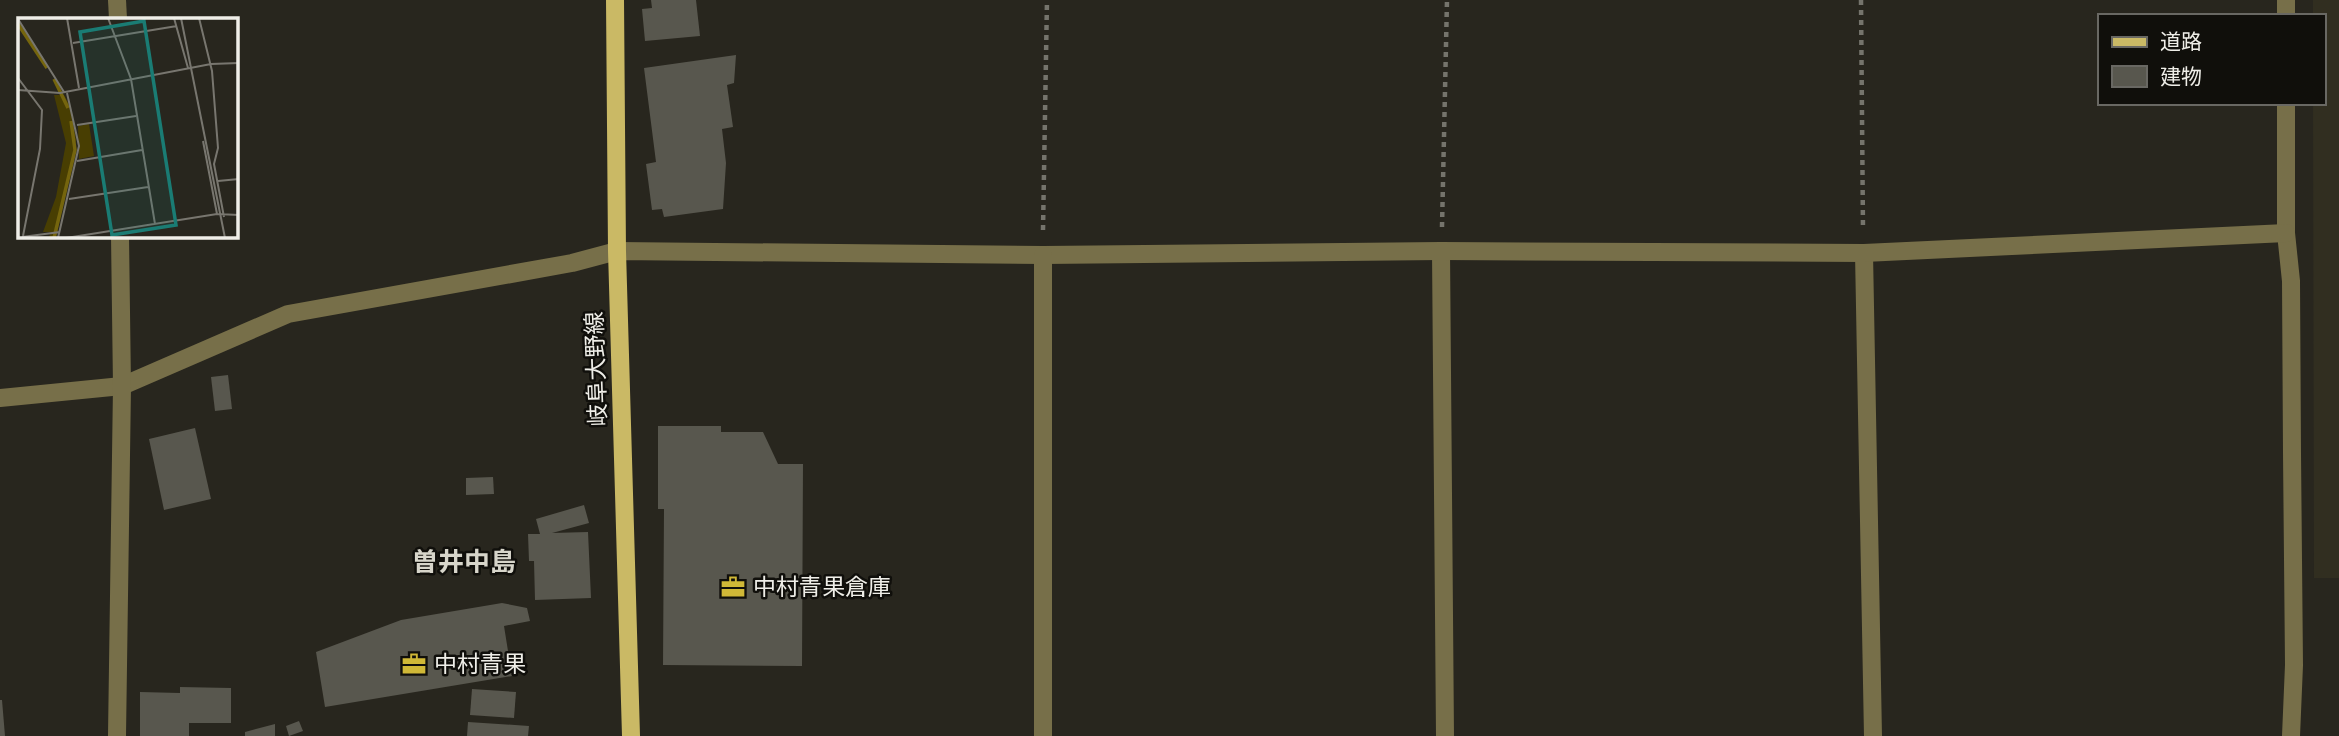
<svg xmlns="http://www.w3.org/2000/svg" width="2339" height="736" font-family="'Space Grotesk','Noto Sans JP',sans-serif">
	<style>
		.built { fill: #312e20 }
		.building { fill: #58574e }
		.lines { fill: none; stroke-linecap: round; stroke-linejoin: round }
		.path { stroke: #75746c; stroke-width: 4.5; stroke-dasharray: 5 5; stroke-linecap: butt }
		.minor { stroke: #776f49; stroke-width: 18 }
		.major { stroke: #cab965; stroke-width: 18 }
		.labels { text-anchor: middle; dominant-baseline: central; stroke-width: 5; stroke-linejoin: round; paint-order: stroke }
		.street-label { font-size: 23px; fill: #efeee8; stroke: #100f0b }
		.poi-label { font-size: 23px; fill: #efeee8; stroke: #100f0b; text-anchor: start }
		.quarter-label { font-size: 26px; font-weight: bold; fill: #d7d5ca; stroke: #100f0b }
		.inset-river { fill: none; stroke: #75650d; stroke-width: 3.5 }
		.inset-road { fill: none; stroke: #78766f; stroke-width: 2 }
		.view { fill: #1a7c74; fill-opacity: 0.15; stroke: #1a7c74; stroke-width: 3.5 }
		.inset-edge { fill: none; stroke: #efeee8; stroke-width: 3.5 }
	</style>
	<rect width="100%" height="100%" fill="#28261e"/>
	<!-- built -->
	<polygon class="built" points="2313,0 2339,0 2339,578 2314,578 2313,103 2323,103 2323,16 2313,16"/>
	<!-- building -->
	<g class="building">
		<polygon points="651,0 696,0 700,36 645,41 642,9 652,8"/>
		<polygon points="736,55 734,83 727,85 733,127 722,129 726,163 723,209 664,217 662,209 652,210 646,164 656,162 644,68"/>
		<polygon points="228,375 232,409 215,411 211,377"/>
		<polygon points="658,426 721,426 721,432 763,432 778,464 803,464 802,666 663,665 664,509 658,509"/>
		<polygon points="195,428 211,499 164,510 149,439"/>
		<polygon points="493,477 494,494 466,495 466,478"/>
		<polygon points="584,505 589,523 552,533 588,532 591,598 535,600 534,561 529,561 528,534 540,534 536,519"/>
		<polygon points="502,603 527,608 530,621 504,626 512,676 325,707 316,652 401,620"/>
		<polygon points="180,687 231,688 231,723 189,723 189,736 140,736 140,692 180,693"/>
		<polygon points="472,689 516,692 514,718 470,715"/>
		<polygon points="0,700 2,700 5,736 0,736"/>
		<polygon points="299,721 303,731 289,736 286,726"/>
		<polygon points="468,722 529,726 528,736 467,736"/>
		<polygon points="275,724 275,736 245,736 245,732"/>
	</g>
	<g class="lines">
		<!-- path -->
		<g class="path">
			<polyline points="1861,0 1863,230"/>
			<polyline points="1442,227 1447,0"/>
			<polyline points="1043,230 1047,0"/>
		</g>
		<!-- minor -->
		<g class="minor">
			<polyline points="117,0 118,19"/>
			<polyline points="2286,0 2286,16"/>
			<polyline points="2286,103 2286,233 2291,281 2292,453 2294,665 2291,736"/>
			<polyline points="1441,251 1445,736"/>
			<polyline points="1864,253 1873,736"/>
			<polyline points="0,398 122,386 288,314 572,263 617,251 1043,255 1441,251 1864,253 2286,233"/>
			<polyline points="117,736 122,386 120,236"/>
			<polyline points="1043,736 1043,255"/>
		</g>
		<!-- major -->
		<polyline class="major" points="615,0 617,251 631,736"/>
	</g>
	<!-- icons -->
	<defs>
		<g id="office-bare" transform="scale(1.89)"><path d="M-6-3h4V-5.5h4V-3h4V5H-6ZM-1-4.5V-3h2v-1.5ZM-6 0V1H6V0Z" fill="#d0b837" stroke="#100f0b" stroke-width="2.5" paint-order="stroke"/></g>
	</defs>
	<g fill-rule="evenodd">
		<use href="#office-bare" x="733" y="587"/>
		<use href="#office-bare" x="414" y="664"/>
	</g>
	<g class="labels">
		<!-- street labels -->
		<g class="street-label">
			<text transform="translate(596 369) rotate(-92)">岐阜大野線</text>
		</g>
		<!-- poi labels -->
		<g class="poi-label">
			<text x="753" y="587">中村青果倉庫</text>
			<text x="434" y="664">中村青果</text>
		</g>
		<!-- quarter labels -->
		<g class="quarter-label">
			<text x="464" y="562">曽井中島</text>
		</g>
	</g>
	<!-- overview -->
	<g transform="translate(18 18)">
		<rect width="220" height="220" fill="#28261e"/>
		<path d="M36 77H46L52 88 58 122 38 220H30L34 214H25L38 179 48 125ZM71 106 76 138 61 141 60 108Z" fill="#483e02"/>
		<path class="inset-river" d="M0 6 29 50M36 61 50 90M36 220 57 132 53 103"/>
		<path class="inset-road" d="M49 0 61 70M90 0 113 61 137 206M156 0 170 50M163 0 207 220M181 0 194 53 200 130 196 146 206 199M0 1 46 74M55 25 159 8M0 60 24 92 22 131 5 218M0 72 42 75 193 46 221 45M59 107 118 98M185 123 199 196M59 143 124 132M200 163 221 161M51 181 130 169M4 219 42 214M40 220 61 128 49 75M48 220 199 196 221 197"/>
		<path class="view" d="M126 3 158 207 94 217 62 14Z"/>
		<rect width="220" height="220" class="inset-edge"/>
	</g>
	<!-- legend -->
	<rect x="2098" y="14" width="228" height="91" fill="#100f0b" stroke="#696863" stroke-width="2"/>
	<rect x="2112" y="37" width="35" height="10" fill="#cab965" stroke="#696863" stroke-width="2"/>
	<text x="2160" y="49" font-size="21" fill="#efeee8">道路</text>
	<rect x="2112" y="66" width="35" height="21" fill="#58574e" stroke="#696863" stroke-width="2"/>
	<text x="2160" y="84" font-size="21" fill="#efeee8">建物</text>
</svg>
